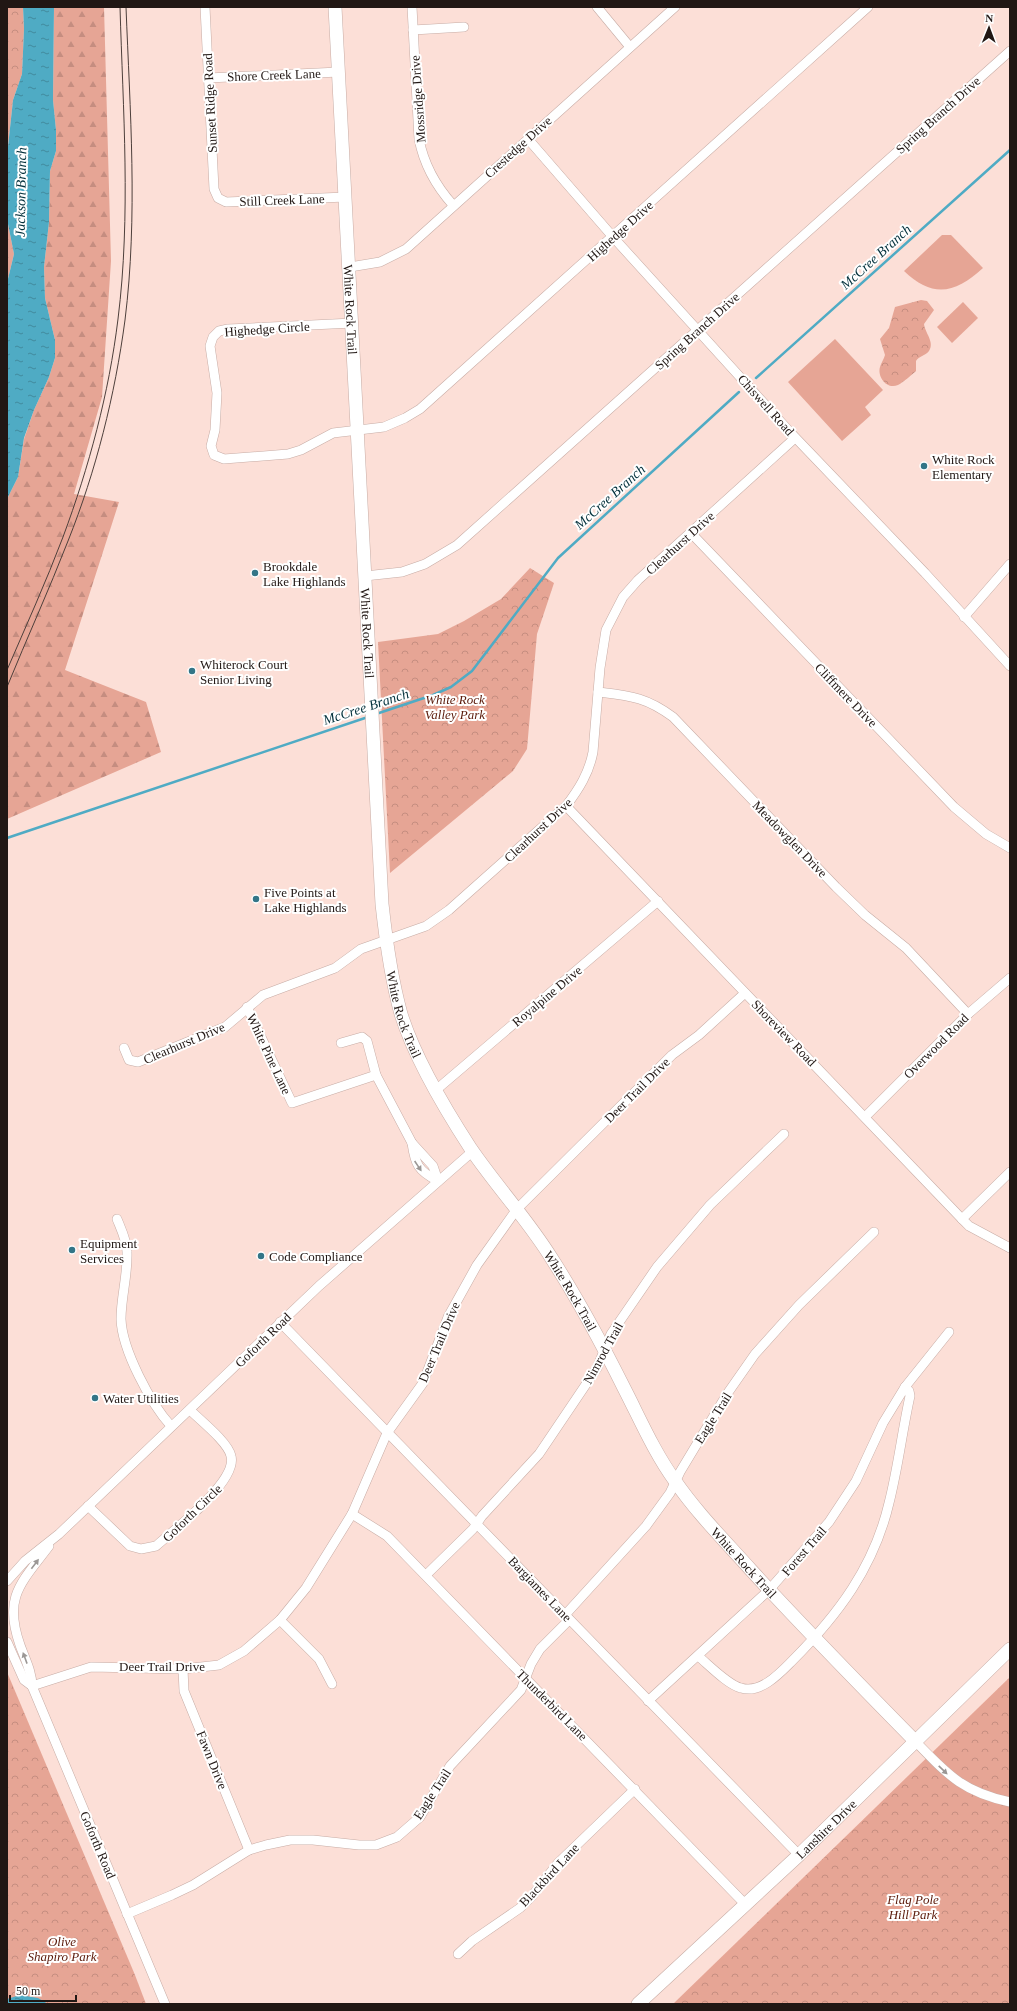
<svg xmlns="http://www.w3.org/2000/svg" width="1017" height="2011" font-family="Georgia,serif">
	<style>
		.forest { fill: url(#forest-firs) }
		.park { fill: url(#park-crowns) }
		.pitch { fill: #e6a595 }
		.water { fill: url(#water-ripples) }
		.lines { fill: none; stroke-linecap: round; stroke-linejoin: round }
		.stream { stroke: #4fabc4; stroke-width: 2.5 }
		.street-casing { stroke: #c7aca5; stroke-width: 10 }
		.secondary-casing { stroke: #c7aca5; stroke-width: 14 }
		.street { stroke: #fff; stroke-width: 9 }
		.secondary { stroke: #fff; stroke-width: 13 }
		.tram { stroke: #4d3f3b; stroke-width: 1 }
		.oneway { fill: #9b9795 }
		.poi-dot { fill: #337587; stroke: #fff; stroke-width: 1.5 }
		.labels { text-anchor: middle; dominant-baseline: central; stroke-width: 4; stroke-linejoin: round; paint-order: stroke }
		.street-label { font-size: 13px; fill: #211714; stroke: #fff }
		.poi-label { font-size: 13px; fill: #211714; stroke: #fff; text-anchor: start }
		.park-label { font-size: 13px; font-style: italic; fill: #5b1a0a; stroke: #fff }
		.water-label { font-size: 14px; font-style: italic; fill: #04313c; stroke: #fff }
	</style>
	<defs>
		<pattern id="forest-firs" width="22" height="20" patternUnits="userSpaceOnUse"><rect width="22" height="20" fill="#e6a595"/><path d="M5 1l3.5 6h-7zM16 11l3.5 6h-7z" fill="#c58d80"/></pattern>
		<pattern id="park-crowns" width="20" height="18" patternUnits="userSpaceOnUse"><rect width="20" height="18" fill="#e6a595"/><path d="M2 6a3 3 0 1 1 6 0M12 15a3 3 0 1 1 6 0" fill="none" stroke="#c58d80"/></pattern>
		<pattern id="water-ripples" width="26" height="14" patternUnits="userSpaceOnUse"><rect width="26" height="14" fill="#4fabc4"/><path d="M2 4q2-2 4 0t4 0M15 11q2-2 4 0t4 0" fill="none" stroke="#418a9e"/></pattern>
	</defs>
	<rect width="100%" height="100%" fill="#fcdfd7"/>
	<!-- forest -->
	<polygon class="forest" points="54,7 104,7 111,261 102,397 74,494 119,502 65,670 146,702 161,752 7,819 7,499 18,477 24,439 34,410 49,377 55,358 55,340 45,298 44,267 49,222 50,171 56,151 56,130 53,100"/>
	<!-- park -->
	<g class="park">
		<polygon points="7,7 23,7 24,29 22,74 13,100 7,156"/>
		<polygon points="7,219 14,254 7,283"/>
		<path d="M921 300 927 301 934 310 924 324C925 333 935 342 929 351 925 356 919 356 916 361V371C911 375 904 382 898 385 887 390 877 377 880 367 881 363 884 359 885 355L880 339 889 328 895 307Z"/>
		<polygon points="530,568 554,583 537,634 527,749 513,771 390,873 378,642 438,634 464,621 501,599"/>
		<polygon points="7,1672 135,1975 146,2004 7,2004"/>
		<polygon points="1010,1677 1010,2004 673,2004"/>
	</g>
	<!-- pitch -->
	<g class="pitch">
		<path d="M942 235H951L983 268C956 293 933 299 904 271Z"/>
		<polygon points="963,302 978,318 952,343 937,327"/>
		<polygon points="835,339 883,390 865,407 871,415 842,441 788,382"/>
	</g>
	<!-- water -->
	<g class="water">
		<polygon points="23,7 54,7 53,100 56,130 56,151 50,171 49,222 44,267 45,298 55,340 55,358 49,377 34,410 24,438 18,477 7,499 7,283 14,254 7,219 7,156 13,100 22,74 24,29"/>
		<polygon points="20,1995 38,1998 48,2004 7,2004 7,1999"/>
	</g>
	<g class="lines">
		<!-- stream -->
		<g class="stream">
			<polyline points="756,378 1010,150"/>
			<polyline points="376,714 433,695 451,687 472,671 558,558 739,392"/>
			<polyline points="7,838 368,717"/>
		</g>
		<!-- street casing -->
		<g class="street-casing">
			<g id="street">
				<polyline points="205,7 214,189 218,198 226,202 346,197"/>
				<path d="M412 7 419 139C424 165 435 185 453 205"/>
				<polyline points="597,7 630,47"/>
				<polyline points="413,30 464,27"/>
				<polyline points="208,78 339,72"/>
				<polyline points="528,139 613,237 790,432 925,573 1010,666"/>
				<polyline points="350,267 380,262 406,249 675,7"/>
				<polyline points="353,323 228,329 219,331 213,337 210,346 217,393 215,430 211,446 214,455 224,459 288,454 301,450 333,433 384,427 405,418 420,409 868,7"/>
				<polyline points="691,533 954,807 986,834 1010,848"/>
				<polyline points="365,576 402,572 425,564 457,545 1010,51"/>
				<polyline points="964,617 1010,564"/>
				<path d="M598 692C631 696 646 697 673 717L836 887 865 915 906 948 968 1014"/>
				<polyline points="566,806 962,1219 969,1226 1010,1248"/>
				<polyline points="247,1007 292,1103 376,1075 412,1143 433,1166 438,1181"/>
				<polyline points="341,1043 362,1037 367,1041 376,1075"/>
				<path d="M124 1048 129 1060 138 1062 225 1027 263 995 335 968 361 949 426 926 449 910 566 806C579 789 589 773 593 752L600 668 606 630 623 597 638 580 795 438"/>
				<polyline points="436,1090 658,901"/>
				<polyline points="865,1117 968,1014 1010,978"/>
				<path d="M412 1143C415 1164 418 1171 438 1181"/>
				<path d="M117 1219C121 1229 127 1241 127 1252 128 1274 121 1297 121 1319 122 1350 151 1404 171 1426"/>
				<polyline points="962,1219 1010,1172"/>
				<polyline points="280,1322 799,1855"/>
				<path d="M88 1506 130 1546 141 1549 156 1546C174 1530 238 1481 231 1456 228 1442 201 1421 190 1410"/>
				<polyline points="352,1514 387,1536 745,1904"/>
				<path d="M49 1546C21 1583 3 1597 20 1645 25 1659 32 1672 32 1686L165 2004"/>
				<polyline points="426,1575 473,1529 482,1516 539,1454 597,1368 611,1334 657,1267 710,1205 784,1134"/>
				<polyline points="7,1581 25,1561 59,1534 319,1286 473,1151"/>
				<polyline points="565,1615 646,1526 670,1493 680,1472 727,1394 755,1354 799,1305 874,1232"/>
				<polyline points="280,1620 319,1659 332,1684"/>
				<polyline points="7,1642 24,1680 32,1686"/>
				<path d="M698 1656C709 1665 728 1685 741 1688 761 1694 780 1673 792 1661 838 1615 874 1567 889 1503 898 1468 902 1432 910 1396L909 1391 905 1387"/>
				<polyline points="183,1669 184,1691 249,1850"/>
				<polyline points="32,1686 91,1667 183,1669 219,1665 244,1651 280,1620 306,1588 352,1514 387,1433 423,1383 448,1317 477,1265 517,1209 672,1055 699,1035 745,993"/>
				<polyline points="648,1701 769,1590 829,1522 856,1481 883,1423 905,1387 949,1332"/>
				<path d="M916 1742C948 1775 963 1792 1010 1802"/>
				<polyline points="127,1914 172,1895 193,1885 249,1850 266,1845 290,1840 313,1840 359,1845 376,1845 397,1837 420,1817 450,1766 521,1690 531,1664 540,1649 569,1620"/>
				<polyline points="458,1954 472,1941 520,1908 532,1896 558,1863 635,1789"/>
			</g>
		</g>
		<!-- secondary casing -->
		<g class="secondary-casing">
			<g id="secondary">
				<path id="s1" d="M335 7 382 904C386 941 391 978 401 1014 415 1059 445 1109 471 1149 497 1187 528 1220 552 1259 579 1301 602 1344 624 1388 640 1419 654 1452 675 1481 697 1513 725 1541 751 1570 804 1628 860 1685 916 1742"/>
				<path id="s2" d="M638 2004 799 1855 1010 1649"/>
			</g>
		</g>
		<!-- street -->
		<use href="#street" class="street"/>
		<!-- secondary -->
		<use href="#secondary" class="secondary"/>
		<!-- tram -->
		<g class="tram">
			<path d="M7 670C26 626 46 582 63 537 89 467 109 393 118 319 131 215 123 111 120 7"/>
			<path d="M7 687C27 638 49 590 68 541 96 471 115 395 125 320 138 216 130 111 126 7"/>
		</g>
	</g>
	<!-- one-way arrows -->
	<defs><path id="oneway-solid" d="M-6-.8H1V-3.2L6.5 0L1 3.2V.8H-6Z"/></defs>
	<g class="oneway">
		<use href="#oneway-solid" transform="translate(418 1166) rotate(56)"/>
		<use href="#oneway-solid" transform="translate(35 1564) rotate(-53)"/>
		<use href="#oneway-solid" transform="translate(25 1658) rotate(-110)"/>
		<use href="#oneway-solid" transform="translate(943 1770) rotate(44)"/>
	</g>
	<!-- markers -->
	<g class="poi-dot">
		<circle cx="924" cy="466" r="4"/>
		<circle cx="255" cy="573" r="4"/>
		<circle cx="192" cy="671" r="4"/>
		<circle cx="256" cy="899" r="4"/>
		<circle cx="72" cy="1250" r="4"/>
		<circle cx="261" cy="1256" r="4"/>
		<circle cx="95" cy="1398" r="4"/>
	</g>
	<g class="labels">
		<!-- street labels -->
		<g class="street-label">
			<text transform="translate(274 75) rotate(-2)">Shore Creek Lane</text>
			<text transform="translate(418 99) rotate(-94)">Mossridge Drive</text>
			<text transform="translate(210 103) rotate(-93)">Sunset Ridge Road</text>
			<text transform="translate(938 115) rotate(-42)">Spring Branch Drive</text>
			<text transform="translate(518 147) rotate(-42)">Crestedge Drive</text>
			<text transform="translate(282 200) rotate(-2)">Still Creek Lane</text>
			<text transform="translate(620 231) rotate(-42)">Highedge Drive</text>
			<text stroke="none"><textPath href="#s1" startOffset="303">White Rock Trail</textPath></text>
			<text transform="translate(267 329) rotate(-4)">Highedge Circle</text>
			<text transform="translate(697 331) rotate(-42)">Spring Branch Drive</text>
			<text transform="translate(766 405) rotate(48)">Chiswell Road</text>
			<text transform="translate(680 543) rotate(-42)">Clearhurst Drive</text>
			<text stroke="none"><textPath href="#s1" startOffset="627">White Rock Trail</textPath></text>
			<text transform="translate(846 695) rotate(46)">Cliffmere Drive</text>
			<text transform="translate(538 830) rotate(-43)">Clearhurst Drive</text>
			<text transform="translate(790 839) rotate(46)">Meadowglen Drive</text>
			<text transform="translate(547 996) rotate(-40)">Royalpine Drive</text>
			<text stroke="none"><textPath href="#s1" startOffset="1011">White Rock Trail</textPath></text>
			<text transform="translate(784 1033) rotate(46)">Shoreview Road</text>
			<text transform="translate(184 1043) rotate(-23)">Clearhurst Drive</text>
			<text transform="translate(936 1046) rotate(-45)">Overwood Road</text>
			<text transform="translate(269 1054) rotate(65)">White Pine Lane</text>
			<text transform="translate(637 1090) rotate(-45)">Deer Trail Drive</text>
			<text stroke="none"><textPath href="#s1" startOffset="1336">White Rock Trail</textPath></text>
			<text transform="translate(263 1340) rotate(-44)">Goforth Road</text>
			<text transform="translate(439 1342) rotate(-67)">Deer Trail Drive</text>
			<text transform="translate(603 1353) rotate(-61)">Nimrod Trail</text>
			<text transform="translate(713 1418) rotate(-58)">Eagle Trail</text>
			<text transform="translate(192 1513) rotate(-44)">Goforth Circle</text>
			<text transform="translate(804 1551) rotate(-49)">Forest Trail</text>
			<text stroke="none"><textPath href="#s1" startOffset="1660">White Rock Trail</textPath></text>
			<text transform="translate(540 1589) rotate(46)">Bargiames Lane</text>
			<text x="162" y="1666">Deer Trail Drive</text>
			<text transform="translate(552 1705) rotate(45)">Thunderbird Lane</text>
			<text transform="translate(212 1760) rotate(68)">Fawn Drive</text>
			<text transform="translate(432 1794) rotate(-57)">Eagle Trail</text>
			<text stroke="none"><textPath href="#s2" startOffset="257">Lanshire Drive</textPath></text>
			<text transform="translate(98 1845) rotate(67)">Goforth Road</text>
			<text transform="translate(549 1875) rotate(-47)">Blackbird Lane</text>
		</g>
		<!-- poi labels -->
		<g class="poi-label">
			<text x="932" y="459">White Rock<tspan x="932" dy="15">Elementary</tspan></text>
			<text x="263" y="566">Brookdale<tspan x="263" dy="15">Lake Highlands</tspan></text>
			<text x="200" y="664">Whiterock Court<tspan x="200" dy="15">Senior Living</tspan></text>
			<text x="264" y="892">Five Points at<tspan x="264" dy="15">Lake Highlands</tspan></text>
			<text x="80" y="1243">Equipment<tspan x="80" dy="15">Services</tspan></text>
			<text x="269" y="1256">Code Compliance</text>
			<text x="103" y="1398">Water Utilities</text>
		</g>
		<!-- park labels -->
		<g class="park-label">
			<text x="455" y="699">White Rock<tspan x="455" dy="15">Valley Park</tspan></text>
			<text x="913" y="1899">Flag Pole<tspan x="913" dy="15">Hill Park</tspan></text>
			<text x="62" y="1941">Olive<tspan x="62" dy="15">Shapiro Park</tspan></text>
		</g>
		<!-- water labels -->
		<g class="water-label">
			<text transform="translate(21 192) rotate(-89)">Jackson Branch</text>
			<text transform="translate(876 257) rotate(-42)">McCree Branch</text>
			<text transform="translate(610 497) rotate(-42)">McCree Branch</text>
			<text transform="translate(366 707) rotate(-18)">McCree Branch</text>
		</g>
	</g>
	<!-- border -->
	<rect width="1017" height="2011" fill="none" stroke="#211714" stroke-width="16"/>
	<!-- north arrow -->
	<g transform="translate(989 28) rotate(1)" stroke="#ffffff" stroke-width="3" paint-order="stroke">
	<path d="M0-3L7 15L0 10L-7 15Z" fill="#211714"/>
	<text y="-6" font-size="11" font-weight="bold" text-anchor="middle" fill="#211714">N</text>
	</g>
	<!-- scale -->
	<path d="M10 1995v6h66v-6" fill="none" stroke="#211714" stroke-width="2"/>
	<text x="16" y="1995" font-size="12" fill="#211714" stroke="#ffffff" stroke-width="3" paint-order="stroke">50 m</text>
</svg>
